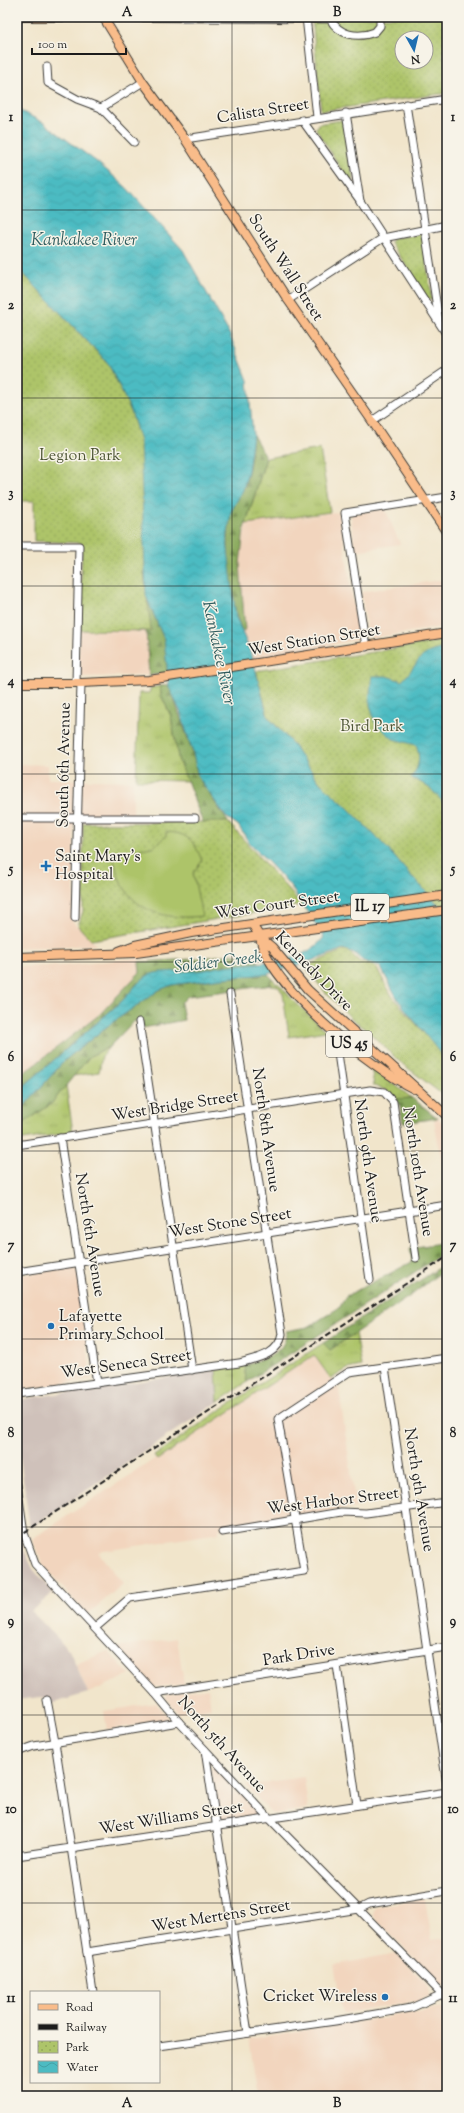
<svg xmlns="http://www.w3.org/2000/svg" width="464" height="2113" font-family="'Sorts Mill Goudy',serif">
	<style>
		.built { fill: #f2d5be }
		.industrial { fill: #cfc1ba }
		.grass { fill: url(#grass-tufts); stroke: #647042 }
		.forest { fill: url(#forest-firs); stroke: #53633c }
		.park { fill: url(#park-dots); stroke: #647042; fill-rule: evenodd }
		.garden { fill: #adc469; stroke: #647042 }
		.water { fill: url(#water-waves); stroke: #346c6f }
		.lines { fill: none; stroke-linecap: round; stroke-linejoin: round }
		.minor-casing { stroke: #3c3a36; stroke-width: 9 }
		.major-casing { stroke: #3c3a36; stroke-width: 10 }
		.minor { stroke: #fff; stroke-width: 7 }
		.major { stroke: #f9bc8a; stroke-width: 8 }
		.rail { stroke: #1c1c1c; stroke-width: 2; stroke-dasharray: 6 3; stroke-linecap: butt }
		.grid { fill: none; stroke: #1c1c1c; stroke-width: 1; stroke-opacity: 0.55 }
		.poi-dot { fill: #1f6fb2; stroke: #f7f3e8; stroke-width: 1.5 }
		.labels { text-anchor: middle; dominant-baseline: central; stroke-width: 3; stroke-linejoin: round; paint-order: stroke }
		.shield { fill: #f7f3e8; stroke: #5e5c59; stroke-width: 1 }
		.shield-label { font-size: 15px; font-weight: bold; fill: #1c1c1c }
		.street-label { font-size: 16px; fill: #1c1c1c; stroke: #f7f3e8 }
		.park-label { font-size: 16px; fill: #4f5737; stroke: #f7f3e8 }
		.poi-label { font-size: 16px; fill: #1c1c1c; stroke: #f7f3e8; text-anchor: start }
		.water-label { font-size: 17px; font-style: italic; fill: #2f5c5e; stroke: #f7f3e8 }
		.neatline { fill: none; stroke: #1c1c1c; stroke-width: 1.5 }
		.grid-label { font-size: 13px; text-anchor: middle; font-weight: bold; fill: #1c1c1c }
	</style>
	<defs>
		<pattern id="grass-tufts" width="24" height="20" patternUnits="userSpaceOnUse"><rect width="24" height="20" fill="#adc469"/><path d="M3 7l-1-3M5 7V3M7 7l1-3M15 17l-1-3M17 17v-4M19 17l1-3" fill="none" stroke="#94a85a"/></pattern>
		<pattern id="forest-firs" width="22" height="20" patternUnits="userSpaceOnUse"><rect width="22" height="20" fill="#8aaa5d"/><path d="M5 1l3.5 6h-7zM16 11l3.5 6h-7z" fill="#708a4c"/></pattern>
		<pattern id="park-dots" width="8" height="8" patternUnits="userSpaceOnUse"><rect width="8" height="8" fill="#adc469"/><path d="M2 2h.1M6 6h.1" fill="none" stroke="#94a85a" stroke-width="1.8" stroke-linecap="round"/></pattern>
		<pattern id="water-waves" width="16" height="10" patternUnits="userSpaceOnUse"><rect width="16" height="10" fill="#4cbbc2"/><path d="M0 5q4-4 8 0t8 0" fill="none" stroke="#42a0a6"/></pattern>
	</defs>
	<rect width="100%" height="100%" fill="#f7f3e8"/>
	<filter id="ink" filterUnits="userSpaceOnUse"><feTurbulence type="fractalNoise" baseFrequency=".025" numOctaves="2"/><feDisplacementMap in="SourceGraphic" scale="8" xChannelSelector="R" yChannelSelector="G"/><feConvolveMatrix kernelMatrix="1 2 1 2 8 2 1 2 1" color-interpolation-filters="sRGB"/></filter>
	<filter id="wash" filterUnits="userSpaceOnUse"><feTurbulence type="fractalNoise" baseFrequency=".012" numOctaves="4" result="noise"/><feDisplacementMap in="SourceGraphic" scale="16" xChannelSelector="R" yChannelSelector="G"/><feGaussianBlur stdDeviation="0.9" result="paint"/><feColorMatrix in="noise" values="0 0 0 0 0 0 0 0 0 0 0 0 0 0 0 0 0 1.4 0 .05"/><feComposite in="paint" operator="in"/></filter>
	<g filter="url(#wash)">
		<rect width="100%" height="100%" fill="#f1e5cb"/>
		<!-- built -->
		<g class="built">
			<polygon points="385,509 400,544 355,551 351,516 353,514"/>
			<polygon points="339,512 358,633 356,640 253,660 242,631 245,630 240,564 246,524"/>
			<polygon points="447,579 447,626 373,638 368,634 361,592"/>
			<polygon points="80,630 146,631 149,675 78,677"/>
			<polygon points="19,764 48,765 48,779 133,781 133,815 74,814 74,907 72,921 96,945 17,948 17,774 19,774"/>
			<polygon points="139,958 140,972 99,1015 17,1078 17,967 65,966"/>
			<polygon points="438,1118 447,1127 447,1190 434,1120"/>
			<polygon points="73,1267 77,1270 91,1379 17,1391 17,1276"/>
			<polygon points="314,1355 339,1390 356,1508 338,1509 219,1529 219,1533 98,1552 123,1584 87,1615 43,1565 32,1539"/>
			<polygon points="177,1638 184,1684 154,1687 117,1647"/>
			<polygon points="108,1651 130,1675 88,1693 76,1664"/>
			<polygon points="208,1688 211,1708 178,1713 166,1698 167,1694"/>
			<polygon points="156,1703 167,1715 167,1719 165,1720 107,1730 104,1711"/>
			<polygon points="213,1766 217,1767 258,1811 258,1815 219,1821 211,1769"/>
			<polygon points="304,1777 308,1809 275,1814 270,1812 246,1785"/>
			<polygon points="425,1899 432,1940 447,1938 447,1987 439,1984 373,1916 373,1910 378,1906"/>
			<polygon points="396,1953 428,1985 429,1996 417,2002 343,2013 334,1965"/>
			<polygon points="443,2008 447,2012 447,2096 258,2096 249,2039"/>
		</g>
		<!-- industrial -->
		<g class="industrial">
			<polygon points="216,1370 218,1402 30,1528 17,1436 17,1400"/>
			<polygon points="22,1546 33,1569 53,1593 31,1611 69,1650 88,1693 50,1704 46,1698 41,1697 17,1700 17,1549"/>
		</g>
		<!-- grass -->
		<g class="grass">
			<polygon points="320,449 330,512 246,524 266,458"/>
			<polygon points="160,686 161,695 171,716 179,763 188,781 136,780 139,693 149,693 151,688"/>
			<polygon points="273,979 276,984 278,983 293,1000 326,1031 289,1037 283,994 278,986 272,985 270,980"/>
			<polygon points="109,1047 102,1056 99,1072 73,1076 90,1056"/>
			<polygon points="371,1067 412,1098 396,1099 386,1090 374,1086"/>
			<polygon points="66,1085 73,1132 17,1141 17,1128 51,1104"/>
			<polygon points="355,1333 361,1366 347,1369 331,1379 314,1355 157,1460 154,1456 220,1410 323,1343 330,1350"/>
			<polygon points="246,1365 245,1373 247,1382 218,1402 216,1370"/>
		</g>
		<!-- forest -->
		<g class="forest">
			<path d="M253 435 266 458 244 529 240 564 245 630 242 631C230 604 224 542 231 513 233 505 240 497 243 489 250 472 251 453 253 435Z"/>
			<polygon points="145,577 146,596 164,639 168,674 149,675 146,631 136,631"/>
			<polygon points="169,685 193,753 198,777 228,822 203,823 185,775 179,763 171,716 161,695 160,686"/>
			<polygon points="231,954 253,955 259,962 193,971 134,988 122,1001 17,1092 17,1078 99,1015 140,972 139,962 193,959"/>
			<polygon points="268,974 273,979 270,980 272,985 188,996 181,1003 184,1020 143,1028 142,1019 133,1022 109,1047 90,1056 51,1104 17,1128 17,1114 65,1060 109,1025 159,990 172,985 214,979"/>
			<polygon points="412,1098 438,1118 403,1123 400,1106 396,1099"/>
			<path d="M447 1239V1251L247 1382 245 1373 246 1365C264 1359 287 1353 286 1331L308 1327 340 1307 346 1296 412 1262 410 1248 441 1243Z"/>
			<polygon points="447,1263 447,1270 441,1272 413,1294 330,1350 323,1343"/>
		</g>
		<!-- park -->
		<g class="park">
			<path d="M312 17H447V50L443 51 447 72V93L321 111ZM402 38H426V62H402Z"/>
			<polygon points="342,120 345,123 353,179 351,180 347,178 316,129 318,124"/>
			<polygon points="422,234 423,236 432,300 428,299 391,243 391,240 393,238"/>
			<polygon points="17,267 108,363 131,411 142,445 146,556 144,572 151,631 80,630 82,543 34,541 34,501 17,501"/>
			<polygon points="447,640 447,914 404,868 387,848 346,806 320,783 291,742 268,717 256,671"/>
			<polygon points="228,822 302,905 91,940 78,926 83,911 83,823"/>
			<polygon points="346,949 360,962 376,967 392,996 443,1055 447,1061 447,1098 400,1062 368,1031 351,1018 325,992 305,967"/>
		</g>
		<!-- garden -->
		<path class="garden" d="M166 832C188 833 194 840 202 861L193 873 202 916C154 922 119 904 113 853L153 847 166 836Z"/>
		<!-- water -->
		<g class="water">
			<path d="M17 109 44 123 97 162 126 187 183 250 229 333 248 380 253 435 248 471 243 490 231 512 227 541 236 617 252 656 268 717 291 742 320 783 346 806 387 848 404 868 447 914V1062L398 1000 380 966 363 961 354 953 343 949 320 958 268 974 214 979 172 985 159 990 109 1025 65 1060 17 1114V1092L122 1001C130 993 140 978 151 974 164 970 181 972 194 971 205 971 214 967 224 966 256 961 303 966 324 937L289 884 248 841 238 825 226 817 198 777 193 753 180 711 169 687 164 639 146 596 140 441 131 411 108 363 17 267Z"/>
			<path d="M447 648V808C438 794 427 784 411 778 419 766 421 759 416 745L393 739 375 723 369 701 372 676H386L402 681C421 661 417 652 447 648Z"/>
		</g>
	</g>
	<g filter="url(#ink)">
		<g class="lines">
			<!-- minor casing -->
			<g class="minor-casing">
				<g id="minor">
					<polyline points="103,17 330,19"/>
					<polyline points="306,17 317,117"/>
					<path d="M330 19C339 35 357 39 375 32L380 26V17"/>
					<polyline points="47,67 48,83 77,99 101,108 134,142"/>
					<polyline points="406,104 439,321"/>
					<polyline points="101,108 143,82"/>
					<polyline points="346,113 360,201 447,335"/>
					<polyline points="302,120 359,199"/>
					<polyline points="185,139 447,99"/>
					<polyline points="288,300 383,238 447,225"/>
					<polyline points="372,421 447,370"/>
					<polyline points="17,546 79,546 76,683"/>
					<polyline points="366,647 345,513 447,497"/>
					<polyline points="17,818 195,818"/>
					<polyline points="75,918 81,683"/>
					<polyline points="139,1022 192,1370"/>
					<polyline points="337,1046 370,1280"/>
					<polyline points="60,1138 97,1383"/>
					<polyline points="17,1145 370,1090 384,1092 393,1102 416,1258"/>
					<polyline points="17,1272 447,1205"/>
					<polyline points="385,1367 447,1785"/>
					<path d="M17 1394 239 1363C257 1358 279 1355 282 1334L230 994"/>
					<polyline points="17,1485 24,1533 35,1564 155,1693 179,1722 269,1818 447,1999"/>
					<polyline points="222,1532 341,1512 366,1513 447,1502"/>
					<polyline points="95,1628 130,1598 304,1571 278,1419 349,1372 447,1358"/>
					<polyline points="337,1665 357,1805"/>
					<polyline points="155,1693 447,1647"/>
					<polyline points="47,1700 55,1742 93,1992"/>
					<polyline points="205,1750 248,2033"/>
					<polyline points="17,1752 34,1746 179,1722"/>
					<polyline points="17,1856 447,1792"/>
					<polyline points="87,1952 359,1909 369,1904 447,1891"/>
					<polyline points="159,2046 335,2021 411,2008 447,1992"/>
				</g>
			</g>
			<!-- major casing -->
			<g class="major-casing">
				<g id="major">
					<polyline points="17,17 103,17 143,82 185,139 288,300 372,421 447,533"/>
					<polyline points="17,683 81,683 149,680 447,633"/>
					<polyline points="252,924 260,937 272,947 308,990 447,1116"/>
					<path d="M260 937C268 985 371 1069 414 1089"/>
					<polyline points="119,951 135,945 191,933 447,895"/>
					<polyline points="17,957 136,953 447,910"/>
				</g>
			</g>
			<!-- minor -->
			<use href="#minor" class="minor"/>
			<!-- major -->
			<use href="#major" class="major"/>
			<!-- rail -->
			<polyline class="rail" points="17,1537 447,1257"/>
		</g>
	</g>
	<!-- grid -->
	<path class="grid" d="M232 17V2096M17 210H447M17 398H447M17 586H447M17 774H447M17 962H447M17 1151H447M17 1339H447M17 1527H447M17 1715H447M17 1903H447"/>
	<!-- markers -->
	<g class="poi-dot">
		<path d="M44 860h4v4h4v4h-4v4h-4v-4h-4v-4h4z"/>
		<circle cx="51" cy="1326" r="4"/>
		<circle cx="385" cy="1997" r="4"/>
	</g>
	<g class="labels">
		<!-- shield labels -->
		<g class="shield">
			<rect x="351" y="894" width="38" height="26" rx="3"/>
			<rect x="326" y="1031" width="46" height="26" rx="3"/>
		</g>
		<g class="shield-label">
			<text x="370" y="907">IL 17</text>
			<text x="349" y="1044">US 45</text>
		</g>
		<!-- street labels -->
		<g class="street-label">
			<text transform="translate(263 112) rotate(-9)">Calista Street</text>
			<text transform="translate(285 268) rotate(57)">South Wall Street</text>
			<text transform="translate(314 641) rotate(-9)">West Station Street</text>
			<text transform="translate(65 765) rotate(-89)">South 6th Avenue</text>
			<text transform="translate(277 906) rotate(-8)">West Court Street</text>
			<text transform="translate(313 972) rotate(46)">Kennedy Drive</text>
			<text transform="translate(175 1107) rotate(-9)">West Bridge Street</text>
			<text transform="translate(265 1130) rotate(82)">North 8th Avenue</text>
			<text transform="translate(367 1161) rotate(82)">North 9th Avenue</text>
			<text transform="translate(417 1172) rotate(81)">North 10th Avenue</text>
			<text transform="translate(230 1224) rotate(-9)">West Stone Street</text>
			<text transform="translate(89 1235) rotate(81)">North 6th Avenue</text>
			<text transform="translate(126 1365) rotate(-8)">West Seneca Street</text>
			<text transform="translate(418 1490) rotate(81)">North 9th Avenue</text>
			<text transform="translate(333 1502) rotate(-7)">West Harbor Street</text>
			<text transform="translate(299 1656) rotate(-9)">Park Drive</text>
			<text transform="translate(221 1745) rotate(48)">North 5th Avenue</text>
			<text transform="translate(171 1819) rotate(-9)">West Williams Street</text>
			<text transform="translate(221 1917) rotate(-9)">West Mertens Street</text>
		</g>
		<!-- park labels -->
		<g class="park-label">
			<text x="80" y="456">Legion Park</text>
			<text x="372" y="727">Bird Park</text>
		</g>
		<!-- poi labels -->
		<g class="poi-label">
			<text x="55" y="857">Saint Mary's<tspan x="55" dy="18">Hospital</tspan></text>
			<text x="59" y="1317">Lafayette<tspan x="59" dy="18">Primary School</tspan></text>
			<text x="377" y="1997" text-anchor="end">Cricket Wireless</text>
		</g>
		<!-- water labels -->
		<g class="water-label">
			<text x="84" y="241">Kankakee River</text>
			<text transform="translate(218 653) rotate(78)">Kankakee River</text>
			<text transform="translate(218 963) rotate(-7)">Soldier Creek</text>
		</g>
	</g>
	<!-- margin -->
	<rect width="464" height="2113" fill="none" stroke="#f7f3e8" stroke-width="44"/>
	<!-- legend -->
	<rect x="30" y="1991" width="130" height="92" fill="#f7f3e8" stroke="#9f9d96"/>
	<rect x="38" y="2004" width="20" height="6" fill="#f9bc8a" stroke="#9f9d96"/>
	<text x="66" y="2011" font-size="12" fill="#1c1c1c">Road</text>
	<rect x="38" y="2024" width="20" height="6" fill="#1c1c1c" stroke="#9f9d96"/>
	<text x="66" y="2031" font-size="12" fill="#1c1c1c">Railway</text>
	<rect x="38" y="2041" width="20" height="12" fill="url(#park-dots)" stroke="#9f9d96"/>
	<text x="66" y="2051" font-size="12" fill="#1c1c1c">Park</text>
	<rect x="38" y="2061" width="20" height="12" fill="url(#water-waves)" stroke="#9f9d96"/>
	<text x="66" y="2071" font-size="12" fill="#1c1c1c">Water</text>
	<!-- north arrow -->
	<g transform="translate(414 50) rotate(172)"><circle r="19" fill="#f7f3e8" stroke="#9f9d96"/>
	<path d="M0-3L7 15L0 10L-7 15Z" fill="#1f6fb2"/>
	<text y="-6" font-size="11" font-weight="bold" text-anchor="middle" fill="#1c1c1c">N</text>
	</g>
	<!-- scale -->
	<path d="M32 48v6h94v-6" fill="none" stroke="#1c1c1c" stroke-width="2"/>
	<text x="38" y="48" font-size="12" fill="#1c1c1c" stroke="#f7f3e8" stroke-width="3" paint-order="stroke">100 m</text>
	<rect x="22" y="22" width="420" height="2069" class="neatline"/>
	<g class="grid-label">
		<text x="127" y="16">A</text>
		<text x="337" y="16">B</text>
		<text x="11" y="121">1</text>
		<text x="453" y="121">1</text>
		<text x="11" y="309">2</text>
		<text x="453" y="309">2</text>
		<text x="11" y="497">3</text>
		<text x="453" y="497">3</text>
		<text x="11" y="685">4</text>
		<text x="453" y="685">4</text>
		<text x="11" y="873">5</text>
		<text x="453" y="873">5</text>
		<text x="11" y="1061">6</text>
		<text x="453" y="1061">6</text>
		<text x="11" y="1249">7</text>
		<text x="453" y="1249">7</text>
		<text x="11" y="1437">8</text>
		<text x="453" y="1437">8</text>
		<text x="11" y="1625">9</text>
		<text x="453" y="1625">9</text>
		<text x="11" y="1813">10</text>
		<text x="453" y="1813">10</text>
		<text x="11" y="2002">11</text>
		<text x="453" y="2002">11</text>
		<text x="127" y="2107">A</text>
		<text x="337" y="2107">B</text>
	</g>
</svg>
